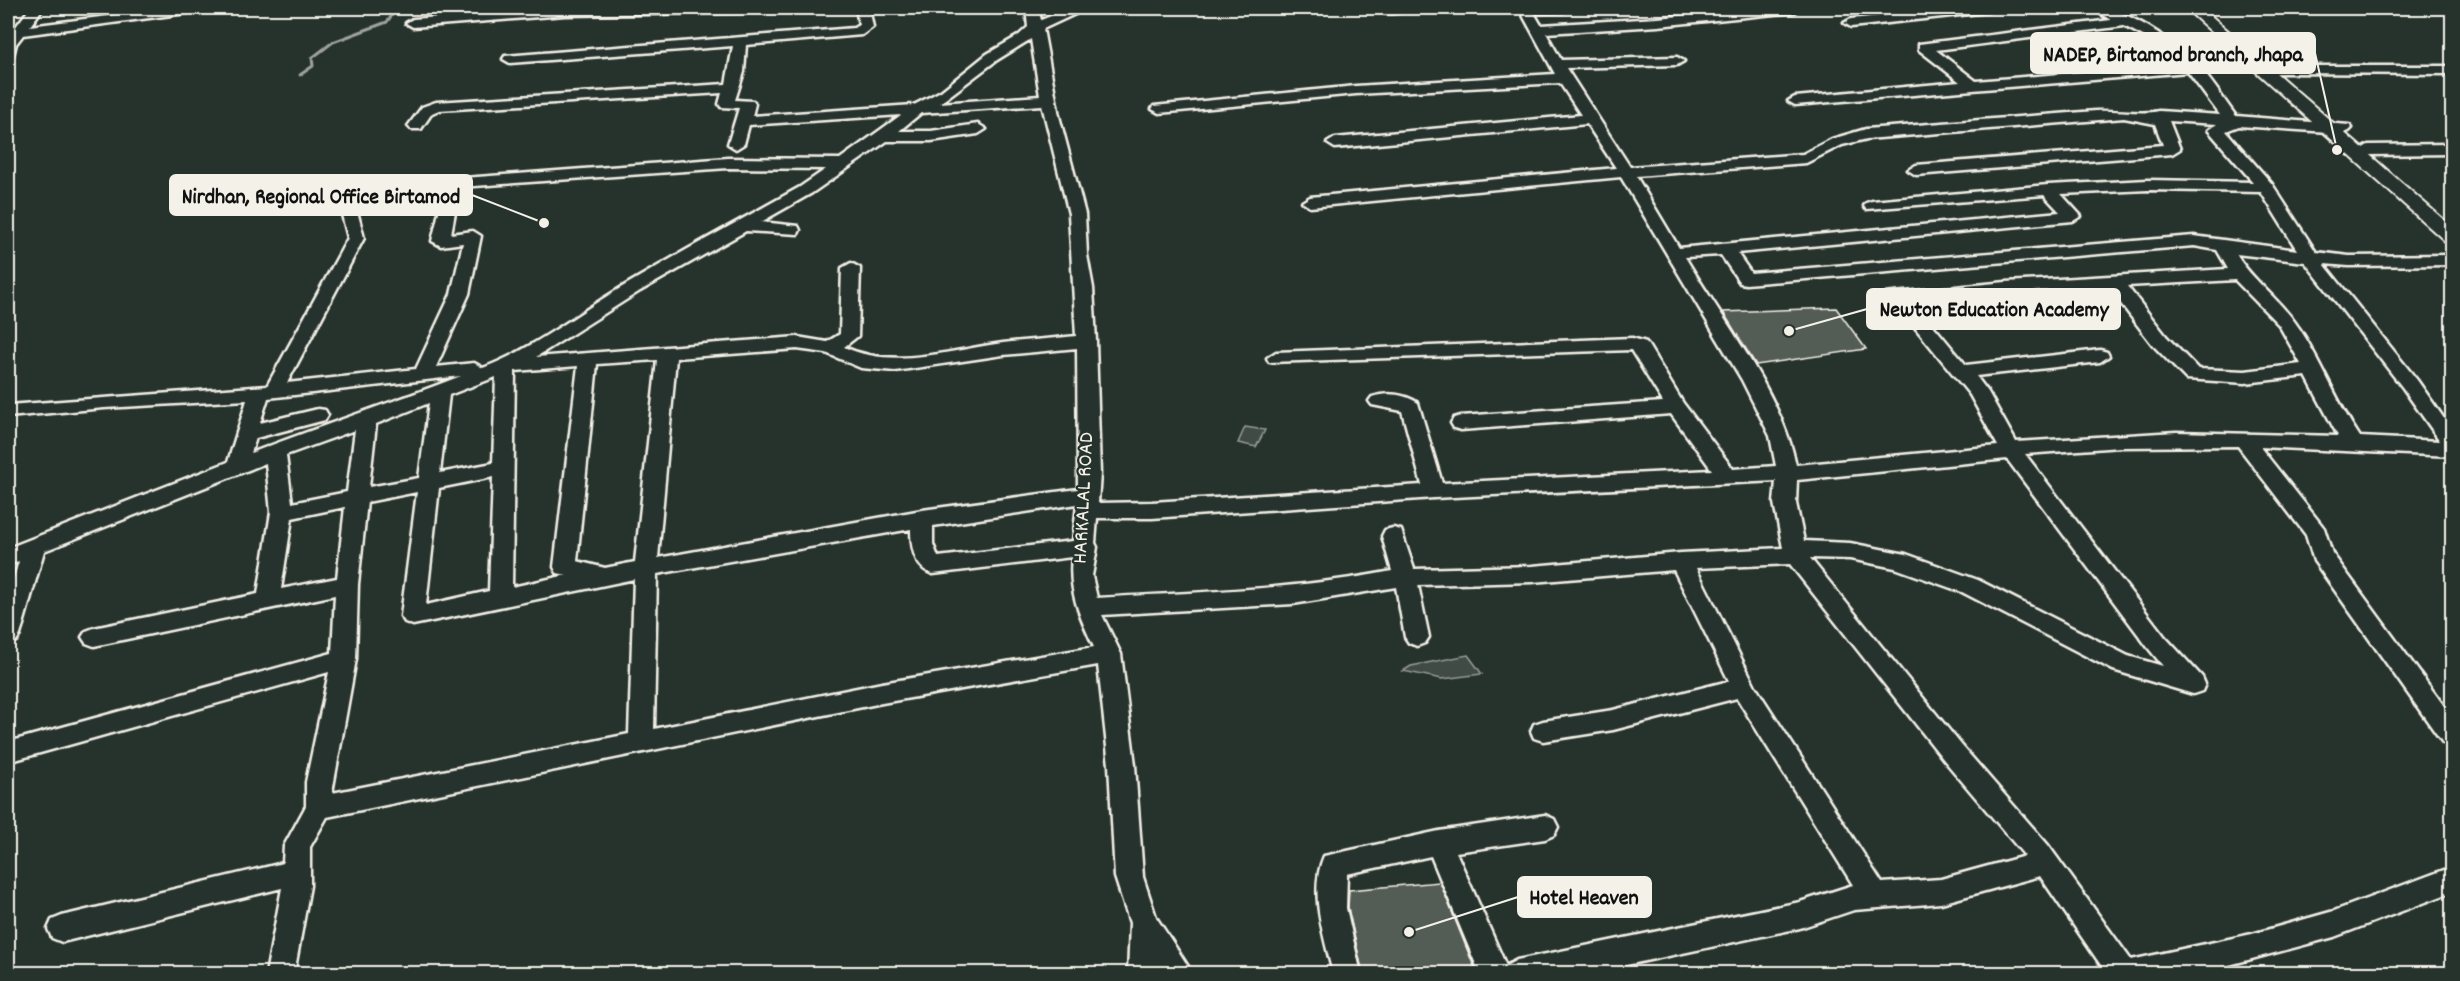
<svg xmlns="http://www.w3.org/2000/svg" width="2460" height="981" font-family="Dekko,sans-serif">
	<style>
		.green { fill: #414b45; stroke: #9a9e96; stroke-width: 1.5 }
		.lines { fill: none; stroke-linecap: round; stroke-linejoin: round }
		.stream { stroke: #9fa39b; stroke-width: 3 }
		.building { fill: #525c55; stroke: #f4f1e8; stroke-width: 1.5 }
		.minor-casing { stroke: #f4f1e8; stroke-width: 5 }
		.major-casing { stroke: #f4f1e8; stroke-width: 4 }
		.minor { fill: #26332d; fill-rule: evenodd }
		.major { fill: #26332d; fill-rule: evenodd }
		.labels { text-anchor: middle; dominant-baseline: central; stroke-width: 4.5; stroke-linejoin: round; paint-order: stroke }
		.street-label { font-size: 21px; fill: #f4f1e8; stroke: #26332d }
		.leader { fill: none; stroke: #f4f1e8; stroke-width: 2 }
		.callout-dot { fill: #f4f1e8; stroke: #26332d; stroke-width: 2 }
		.callout { fill: #f4f1e8; stroke: #f4f1e8; stroke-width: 2 }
		.callout-label { font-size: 22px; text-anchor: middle; font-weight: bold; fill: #111 }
	</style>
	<rect width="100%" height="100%" fill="#26332d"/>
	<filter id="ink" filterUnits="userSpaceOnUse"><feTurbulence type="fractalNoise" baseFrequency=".0167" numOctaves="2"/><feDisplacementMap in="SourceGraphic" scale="12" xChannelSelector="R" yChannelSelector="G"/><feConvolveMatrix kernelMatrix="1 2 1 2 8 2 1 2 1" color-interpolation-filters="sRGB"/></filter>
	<g filter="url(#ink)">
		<!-- green -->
		<g class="green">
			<polygon points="1245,427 1265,430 1256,447 1238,443"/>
			<polygon points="1468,655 1482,674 1442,679 1403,671 1411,666"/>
		</g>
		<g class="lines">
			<!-- stream -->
			<polyline class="stream" points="300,75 313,66 312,58 333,42 387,22 397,8"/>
		</g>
		<!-- building -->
		<g class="building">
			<polygon points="1836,308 1866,349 1756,365 1723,312"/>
			<polygon points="1440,882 1477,974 1363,974 1348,908 1349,890"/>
		</g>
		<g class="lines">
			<!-- minor casing -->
			<g class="minor-casing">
				<g id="minor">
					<polygon points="30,8 43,8 30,26 171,8 201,8 194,12 23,35 16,44 13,56 8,57 8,37"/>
					<polygon points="559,8 795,8 788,12 565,15 413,27 406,23 413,19"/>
					<path d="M856 8H869L873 27 862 35 746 45 744 72 735 100 753 101 755 104 752 116 914 105 941 91 987 54 1018 36 1028 27 1026 8H1038L1041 20 1071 8H1088L1043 29 1059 116 1085 214 1087 255 1093 288 1096 341 1100 474 1098 503 1152 502 1422 485 1402 411 1372 405 1369 401 1372 397C1387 392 1405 394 1418 403L1442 483 1712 470 1671 414 1461 430 1454 428 1451 423 1454 418 1461 416 1663 402 1631 350 1269 362 1267 358 1276 352 1632 338 1646 342 1683 403 1733 469 1776 466 1770 436 1742 380 1621 177 1310 207 1302 202 1310 197 1616 168 1587 124 1335 148 1327 143 1335 138 1581 115 1560 83 1356 94 1159 113 1152 109 1154 106 1356 86 1555 74 1519 8H1570L1563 12 1534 13 1541 25 1658 18 1761 8H1801L1795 12 1658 26 1546 33 1561 60 1677 57 1684 61 1677 65 1566 68 1630 167 1803 154 1832 139 1866 129 2096 111C2116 110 2144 115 2159 111L2220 115 2188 72 1795 105 1788 101 1795 97 1960 82 1919 50V44L2111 20 2091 8C2122 5 2175 41 2196 64 2211 79 2223 99 2236 116L2349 125 2352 128 2349 131 2344 133 2239 126 2226 131 2272 184 2316 252 2349 256 2452 255V265L2349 266 2324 264 2417 380 2452 430V456L2260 447 2324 528 2332 553 2452 717V746L2443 743 2314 561 2306 535 2238 446 2120 447 2025 454 2165 637 2202 677 2205 684 2202 691 2193 694 2113 670 1962 592 1895 568 1850 559 1810 558 1962 746 2048 845 2131 960 2252 934 2334 911 2452 867V892L2334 937 2210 970 2195 974H2107L2040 876 1941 903 1854 910 1800 928 1584 974H1480L1431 856 1347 874 1346 908 1361 974H1333C1325 938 1308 892 1324 856L1439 831 1545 815 1554 819 1558 827 1554 835 1545 839 1456 852 1506 966 1517 960 1800 902 1853 885 1737 698 1613 730 1543 741 1534 738 1531 731 1534 724 1543 721 1613 710 1729 681 1674 570 1532 582 1418 585 1429 637 1425 643 1417 646 1409 643 1405 637 1396 587 1293 604 1102 615 1121 654 1135 765 1143 877 1156 917 1193 974H1162L1157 966 1156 974H1128L1130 923 1115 877 1109 765 1098 665 882 703 327 817 310 847V886L294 974H266L282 888 62 942 52 938 48 929 52 920 62 916 283 863 284 846 306 806V782L329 672 8 762V742L332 653 335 595 94 646 86 643 82 637 86 631 94 628 258 594 271 512 266 463 44 551 20 635 16 641 8 644V599L19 561 8 565V548L228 462 247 400 104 408 8 417V405L267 386 348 238 337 195 344 187 728 158 840 159 901 115 749 125 744 144 736 149 728 144 739 108 721 107 719 104 722 93 439 110 432 113 421 129H411L408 126 422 107 436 102 726 84 733 46 510 63 503 59 505 56 854 28 859 25ZM2124 26 2151 40 2180 64 1976 81 1936 50ZM1031 39 1040 96 940 103 997 60ZM1042 105 1069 214 1076 336C1052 339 1027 340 1003 343 950 350 894 370 844 347L858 336 860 268 851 263 842 268 840 334 827 342 797 337 536 357 640 291 746 231 798 234 800 230 798 226 761 222 812 193 887 141H931L978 134 986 129 978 124 931 131H899L921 113ZM2124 118 2155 124 2163 145 1916 165 1908 170 1916 175 2172 154 2180 149 2169 121 2217 124 2208 130 2253 182 2148 180 2048 185 1872 201 1866 203 1864 206 1866 209 2044 195 2060 212 1679 248 1636 176 1806 163 1842 145 1867 139ZM728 168 826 169 800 187C743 219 686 249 629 283 580 311 536 348 483 368L474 363 436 367 469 294 481 236 473 231 451 234 455 212 452 202 460 187ZM443 188 436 202 439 212 432 241 441 246 463 243 451 294 416 369 287 383 364 238 353 195ZM2148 190 2261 192 2297 250 2194 236 1751 273 1737 253 2073 221 2081 216 2061 194ZM2194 246 2217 250 2228 269 2006 282 1884 294 1881 298 1884 302 1895 303 1970 395 1998 446 1796 465C1781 393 1723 321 1685 257L1721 255 1740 283 1746 284ZM2236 254 2305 262 2403 388 2440 441 2360 437C2336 402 2322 362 2299 328 2281 300 2253 282 2236 254ZM2235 280 2279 325 2301 364 2245 371 2198 369 2166 336 2127 286ZM2109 288 2152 344 2186 379 2245 383 2306 376 2338 436 2176 432 2016 442 1988 392 1976 376 2100 362 2109 356 2107 352 2100 350 1966 365 1913 301 2006 292ZM1077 348 1078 489 922 510 658 558 676 358 797 349 826 353 861 368 895 371 1003 355ZM657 360 635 562 605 568 577 561 597 364ZM578 366 554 567 557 573 567 575 512 587 515 371ZM461 376C391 403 320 426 251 453L256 438 325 420 328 415 325 410 318 409 260 423 268 398ZM496 377 493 463 440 473 449 395ZM429 403 419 478 369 487 376 424ZM355 430 347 492 292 503 286 455ZM2007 459 2149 649 2163 666 2128 656 1978 580 1906 554 1850 543 1804 541 1796 503 1797 480ZM493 477 489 591 426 605 439 488ZM1776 481 1774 503 1783 548 1681 553 1532 566 1414 569 1401 530 1393 528 1385 530 1382 536 1392 571C1295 590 1196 592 1097 598L1092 576 1097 547 1095 543 1097 518H1152L1434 498ZM417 492 401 616 405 622 413 625 634 579 629 734 332 793 356 659 358 584 367 502ZM1077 504 1073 541 938 557 933 544V526ZM345 507 337 578 281 589 292 518ZM911 529C911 547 914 568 933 574L1072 557C1068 591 1080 617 1094 647L882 683 654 729 657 574ZM1790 564 1944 760 2025 856 1941 879 1882 883 1755 686 1696 568Z"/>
					<path d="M1378 8H1409C1403 14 1388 14 1379 12Z"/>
					<polygon points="1956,8 1995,8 1988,12 1851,27 1844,23 1851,19"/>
					<polygon points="2266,66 2452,66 2452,74 2261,73 2259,70"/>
					<polygon points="2452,144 2452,154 2368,155 2360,150 2368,145"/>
				</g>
			</g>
			<!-- major casing -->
			<g class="major-casing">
				<polygon id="major" points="2185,8 2202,8 2452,227 2452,243 2445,241"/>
			</g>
			<!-- minor -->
			<use href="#minor" class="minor"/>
			<!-- major -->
			<use href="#major" class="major"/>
		</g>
	</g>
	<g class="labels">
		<!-- street labels -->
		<g class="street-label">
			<text transform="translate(1085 498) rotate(-87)">HARKALAL ROAD</text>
		</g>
	</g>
	<!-- callouts -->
	<path class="leader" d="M2337 150L2315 53M544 223L472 195M1789 331L1867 309M1409 932L1518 897"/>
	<g class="callout-dot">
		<circle cx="2337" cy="150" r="6"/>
		<circle cx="544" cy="223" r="6"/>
		<circle cx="1789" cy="331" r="6"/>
		<circle cx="1409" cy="932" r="6"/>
	</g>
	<g class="callout">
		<rect x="2031" y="33" width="284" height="40" rx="6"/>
		<rect x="170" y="175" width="302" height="40" rx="6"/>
		<rect x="1867" y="289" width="253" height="40" rx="6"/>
		<rect x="1518" y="877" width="133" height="40" rx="6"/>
	</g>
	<g class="callout-label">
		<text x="2173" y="61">NADEP, Birtamod branch, Jhapa</text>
		<text x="321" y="203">Nirdhan, Regional Office Birtamod</text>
		<text x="1994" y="316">Newton Education Academy</text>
		<text x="1584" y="904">Hotel Heaven</text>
	</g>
	<!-- margin -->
	<rect width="2460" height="981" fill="none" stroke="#26332d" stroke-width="30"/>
	<rect x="15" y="15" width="2430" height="951" fill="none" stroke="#f4f1e8" stroke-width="2" filter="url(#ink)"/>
</svg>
